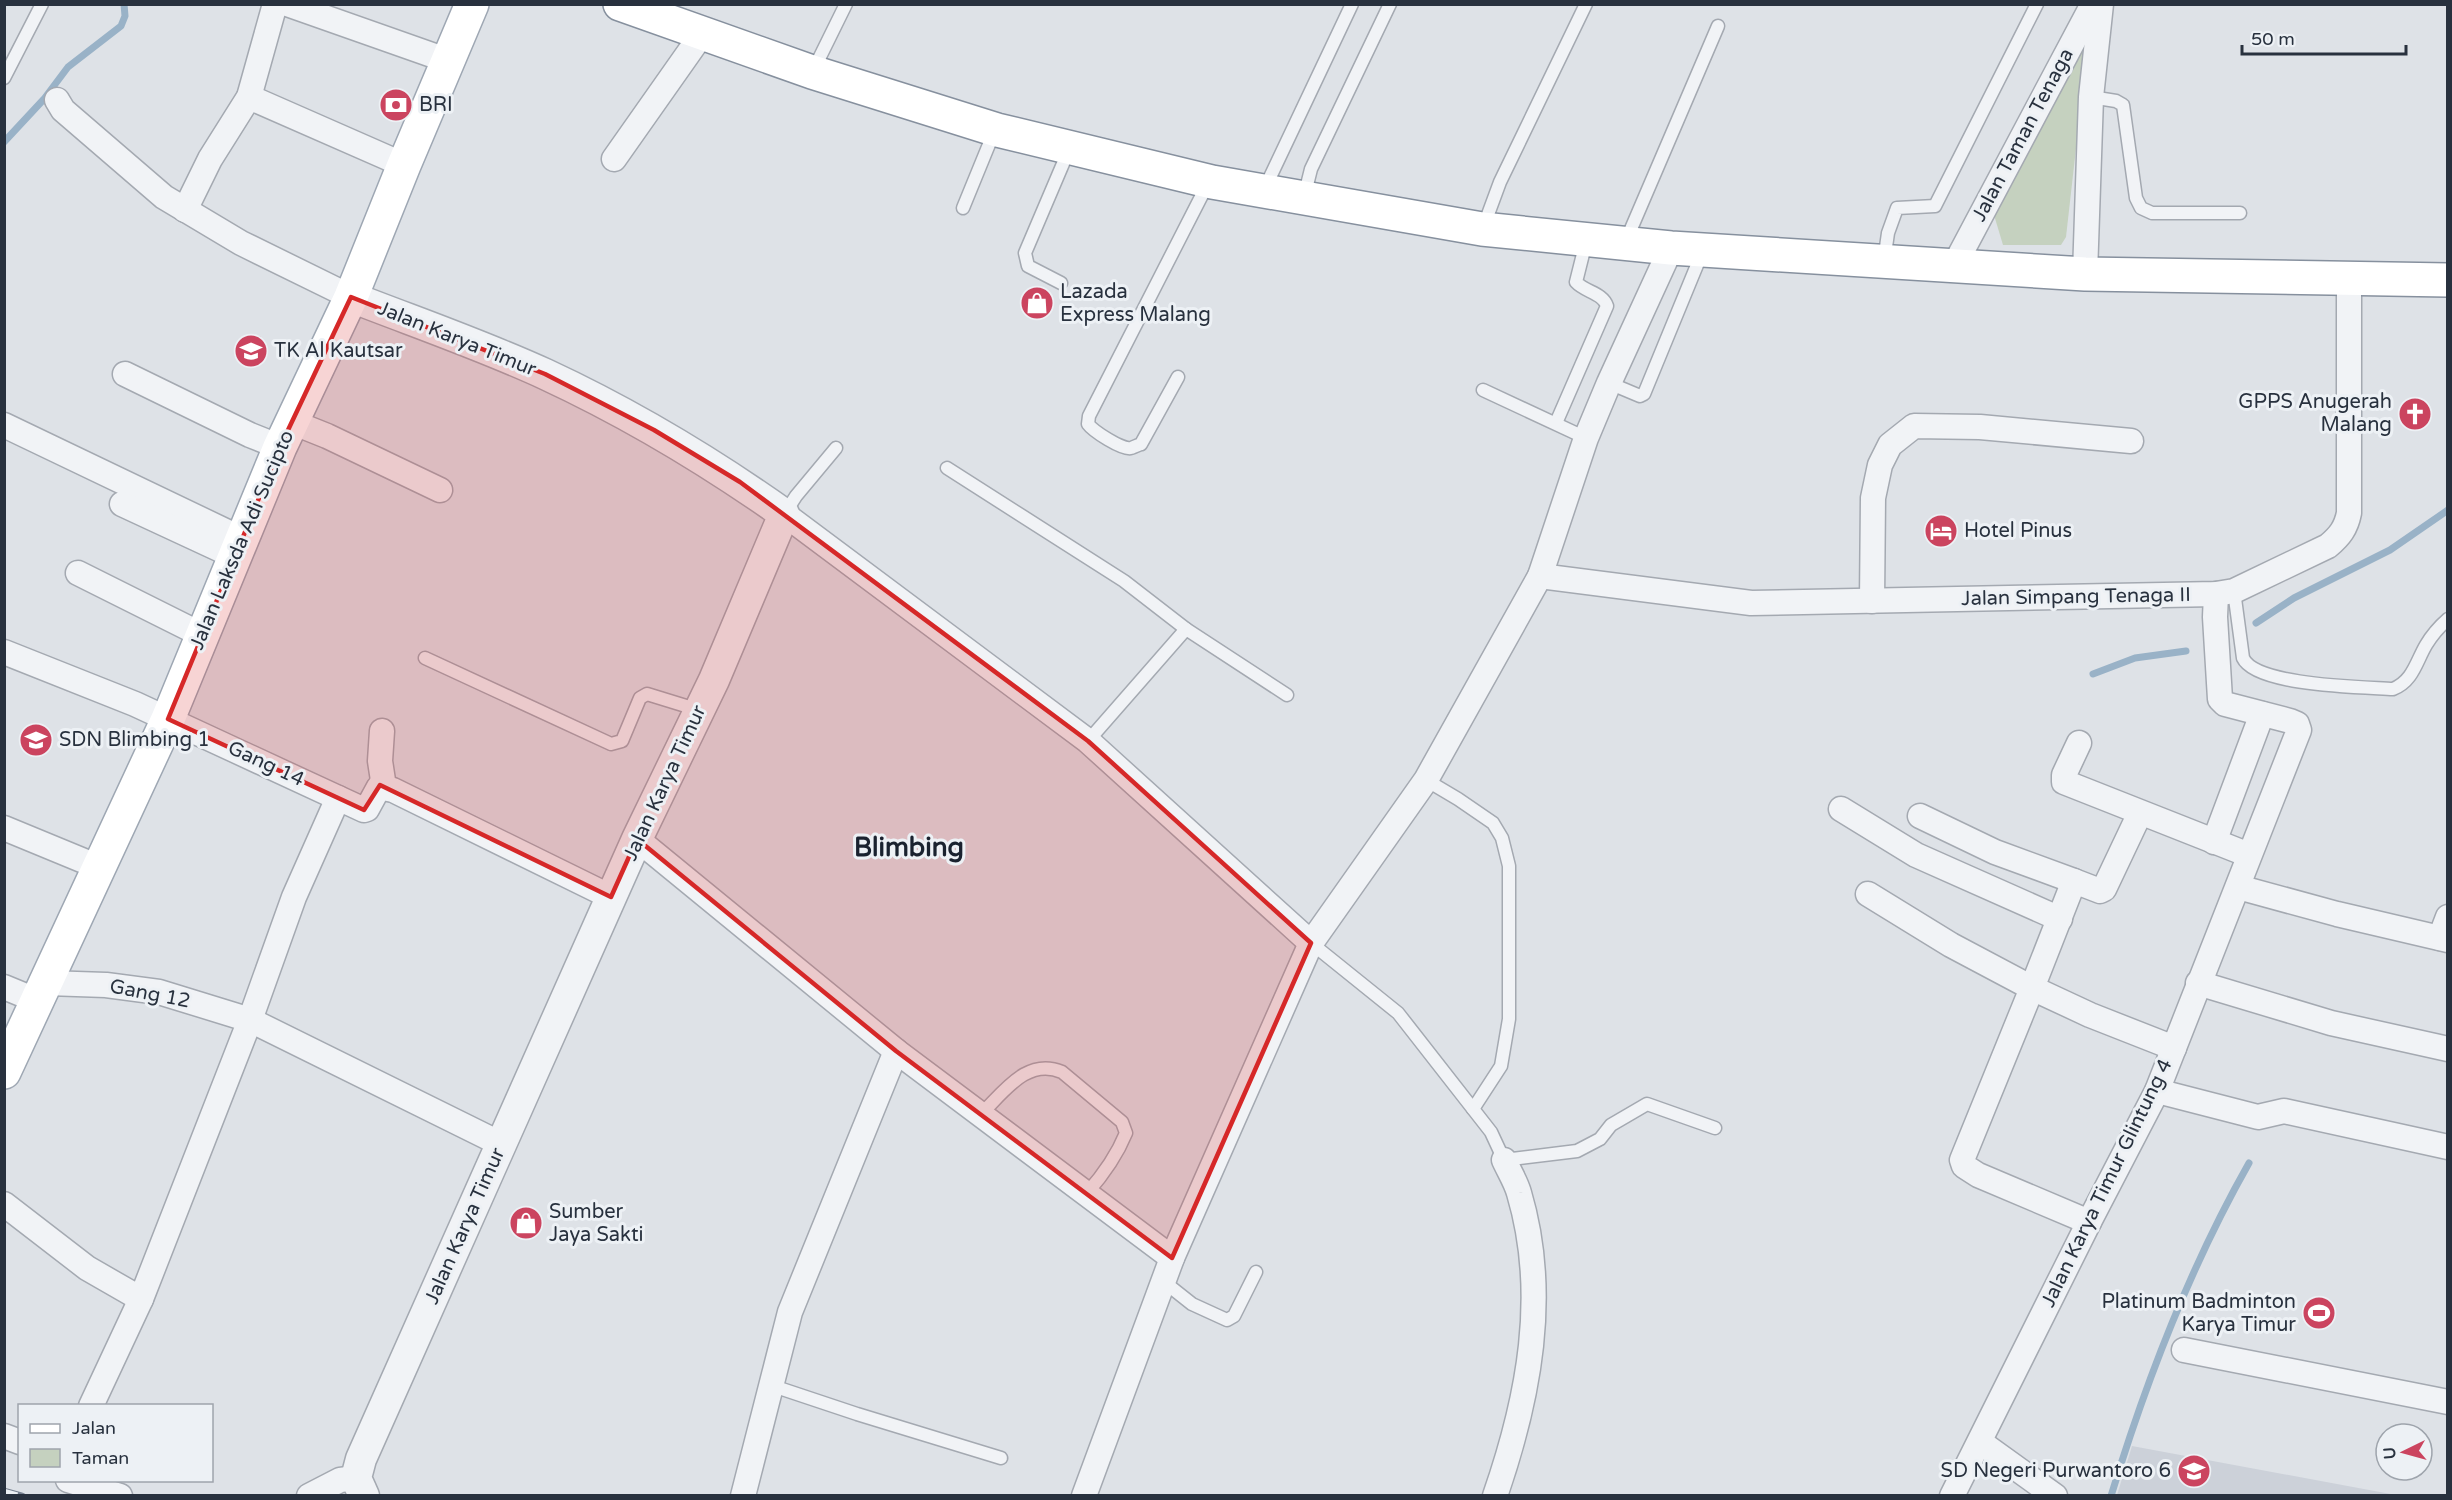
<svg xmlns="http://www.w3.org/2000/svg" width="2452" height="1500" font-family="'Varela Round',sans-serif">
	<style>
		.built { fill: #ccd1d9 }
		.green { fill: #c5d1bf }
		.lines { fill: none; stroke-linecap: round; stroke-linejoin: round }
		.stream { stroke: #99b2c7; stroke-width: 7 }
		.service-casing { stroke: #a4a9b1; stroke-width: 15 }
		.minor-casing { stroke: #a4a9b1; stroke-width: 27 }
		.tertiary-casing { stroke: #a4a9b1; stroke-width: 33 }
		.primary-casing { stroke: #9ea7b3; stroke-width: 36 }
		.trunk-casing { stroke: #86909e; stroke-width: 36 }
		.service { stroke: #f1f3f6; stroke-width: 12 }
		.minor { stroke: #f1f3f6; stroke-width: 24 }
		.tertiary { stroke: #f1f3f6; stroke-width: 30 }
		.primary { stroke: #fff; stroke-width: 33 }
		.trunk { stroke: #fff; stroke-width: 33 }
		.rail-casing { stroke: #788291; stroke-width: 7 }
		.rail { stroke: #edf1f5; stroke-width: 4.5; stroke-dasharray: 14; stroke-linecap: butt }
		.marked { fill: #d62828; fill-opacity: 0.2; stroke: #d62828; stroke-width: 4.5; stroke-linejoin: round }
		.labels { text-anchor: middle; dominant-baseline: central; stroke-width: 6; stroke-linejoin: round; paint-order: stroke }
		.poi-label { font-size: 20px; fill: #28313e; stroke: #edf1f5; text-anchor: start }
		.street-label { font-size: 20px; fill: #28313e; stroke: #edf1f5 }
		.district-label { font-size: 26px; font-weight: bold; fill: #1a222f; stroke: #edf1f5 }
	</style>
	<rect width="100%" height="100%" fill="#dee2e7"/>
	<!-- built -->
	<polygon class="built" points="2132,1446 2396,1495 2117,1495"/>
	<!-- green -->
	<polygon class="green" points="2082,50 2087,51 2066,237 2061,245 2003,245 1994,215"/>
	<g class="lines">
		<!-- stream -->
		<g class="stream">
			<polyline points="4,142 44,99 68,67 121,26 125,16 124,4"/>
			<polyline points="2256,623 2294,598 2390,550 2448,510"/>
			<polyline points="2093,674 2135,658 2186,651"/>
			<path d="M2111 1496C2146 1381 2190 1267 2249 1163"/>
		</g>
		<!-- service casing -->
		<g class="service-casing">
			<g id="service">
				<polyline points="813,71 846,4"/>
				<polyline points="4,78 42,4"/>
				<polyline points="2091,97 2116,101 2123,105 2136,198 2141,208 2152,213 2240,213"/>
				<polyline points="1264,190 1352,4"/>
				<polyline points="1304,197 1311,169 1390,4"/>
				<polyline points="963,208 990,142 997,131"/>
				<polyline points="1483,228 1500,182 1586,4"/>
				<polyline points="1625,243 1718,26"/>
				<polyline points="1884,261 1888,233 1897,208 1935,206 2037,4"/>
				<polyline points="1061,283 1028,266 1025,253 1065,159 1073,151"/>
				<path d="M1178 377 1141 444C1140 444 1132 448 1131 448 1122 450 1093 431 1088 424L1089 416 1202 195 1211 183"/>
				<polyline points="1609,383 1640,396 1644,394 1702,253"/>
				<polyline points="1483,390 1586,438"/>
				<path d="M1556 423 1607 306C1603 293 1585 292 1576 282L1586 242"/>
				<polyline points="947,468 1124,581 1186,629"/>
				<polyline points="785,513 796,496 836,448"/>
				<path d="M2234 591 2243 658C2256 686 2363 687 2393 689 2413 681 2416 662 2426 645 2432 635 2440 626 2448 619"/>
				<polyline points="425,658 611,744 622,741 640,698 647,694 699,710"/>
				<polyline points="1088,741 1186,629 1287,695"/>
				<polyline points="1426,780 1458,799 1493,823 1502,838 1509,866 1509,1019 1501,1066 1473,1109"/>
				<polyline points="1311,943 1398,1013 1491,1132 1504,1160 1577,1151 1600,1139 1611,1125 1647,1104 1715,1128"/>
				<path d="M981 1114C1004 1092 1027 1057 1062 1072L1122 1122 1126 1133C1117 1155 1103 1175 1087 1193"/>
				<polyline points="1163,1281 1192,1304 1227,1320 1234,1316 1256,1272"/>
				<polyline points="770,1385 857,1414 1001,1458"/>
			</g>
		</g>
		<!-- minor casing -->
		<g class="minor-casing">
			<g id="minor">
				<polyline points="287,4 449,61"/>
				<polyline points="249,97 404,165"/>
				<polyline points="57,100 63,110 164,197 241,243 351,297"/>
				<polyline points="614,159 702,34"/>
				<polyline points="185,210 210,159 249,97 275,4"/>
				<polyline points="1954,266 2093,4"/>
				<polyline points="2085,274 2091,97 2101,4"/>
				<polyline points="125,374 250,435 280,447"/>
				<polyline points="292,422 327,436 440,490"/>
				<polyline points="4,425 242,539"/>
				<polyline points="122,504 234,556"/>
				<polyline points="784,514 1088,741 1311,943"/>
				<polyline points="78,573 202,635"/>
				<path d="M1540 576 1751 603 2216 594 2234 591 2328 546C2340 536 2346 528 2349 513V277"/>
				<polyline points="1872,601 1873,498 1880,465 1890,445 1914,426 1980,427 2131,441"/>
				<polyline points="4,652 135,704 364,810 367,809 379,787 393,790 611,897"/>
				<polyline points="382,731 380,761 384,787"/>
				<polyline points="2079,743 2064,775 2064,782 2249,855"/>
				<polyline points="1841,809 1916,855 2060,919"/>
				<polyline points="1920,816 1995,852 2074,881 2032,988 2090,1015 2174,1048"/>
				<polyline points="4,828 101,868"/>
				<polyline points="637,839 896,1051 1172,1258"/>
				<polyline points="2214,842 2262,714"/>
				<polyline points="2074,881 2100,891 2104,889 2140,813"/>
				<polyline points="2238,887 2337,914 2448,940"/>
				<polyline points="1868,894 1951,945 2032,988 1962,1160 1964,1166 1978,1175 2089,1222"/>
				<polyline points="2440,938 2448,917"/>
				<polyline points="47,983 106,985 159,992 250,1020 501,1144"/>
				<polyline points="2198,983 2331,1023 2448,1049"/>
				<polyline points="4,987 38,1001"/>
				<polyline points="2157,1091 2258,1117 2284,1111 2448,1147"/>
				<polyline points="4,1204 87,1268 141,1299"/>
				<polyline points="2184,1350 2448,1402"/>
				<polyline points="91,1406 141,1299 250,1020 294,897 338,798"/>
				<polyline points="4,1436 20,1442"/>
				<polyline points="1980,1442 2055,1496"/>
				<polyline points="68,1480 120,1496"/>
				<polyline points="309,1496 340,1480 356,1478"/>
				<polyline points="743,1496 790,1312 896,1051"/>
				<polyline points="1084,1496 1172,1258 1311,943 1426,780 1540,576 1586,438 1609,383 1671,248"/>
				<path d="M1495 1496C1529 1398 1549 1294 1519 1193 1516 1182 1509 1171 1504 1160"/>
				<polyline points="1952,1496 2089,1222 2157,1091 2299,730 2297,724 2290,721 2225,704 2220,699 2215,617 2216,594"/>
			</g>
		</g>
		<!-- tertiary casing -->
		<g class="tertiary-casing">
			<path id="tertiary" d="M351 297C415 322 482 345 545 374 629 413 709 461 784 514L714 680 637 839 361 1459 356 1478 364 1496"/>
		</g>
		<!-- primary casing -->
		<g class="primary-casing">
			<polyline id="primary" points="4,1072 168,719 280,447 351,297 404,165 472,4"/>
		</g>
		<!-- trunk casing -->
		<g class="trunk-casing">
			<polyline id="trunk" points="620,4 812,72 997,130 1212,182 1482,229 1671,248 2085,274 2448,280"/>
		</g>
		<!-- service -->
		<use href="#service" class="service"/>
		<!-- minor -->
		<use href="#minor" class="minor"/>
		<!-- tertiary -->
		<use href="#tertiary" class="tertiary"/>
		<!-- primary -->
		<use href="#primary" class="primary"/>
		<!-- trunk -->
		<use href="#trunk" class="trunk"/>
		<!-- rail casing -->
		<g class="rail-casing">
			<polyline id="rail" points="4,1491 22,1496"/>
		</g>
		<!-- rail -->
		<use href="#rail" class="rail"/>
	</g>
	<!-- marked area -->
	<path class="marked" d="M351 297 545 374 654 430 740 482 1088 741 1311 943 1172 1258 896 1051 637 839 611 897 380 785 364 810 168 719 280 447Z"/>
	<!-- icons -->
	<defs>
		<g id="bank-disc" transform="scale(1.725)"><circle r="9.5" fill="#cb445f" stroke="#edf1f5"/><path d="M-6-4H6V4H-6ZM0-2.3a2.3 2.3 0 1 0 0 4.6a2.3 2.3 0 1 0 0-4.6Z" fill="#fff"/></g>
		<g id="shop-disc" transform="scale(1.725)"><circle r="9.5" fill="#cb445f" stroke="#edf1f5"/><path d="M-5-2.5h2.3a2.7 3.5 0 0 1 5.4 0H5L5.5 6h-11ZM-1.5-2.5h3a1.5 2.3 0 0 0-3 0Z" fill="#fff"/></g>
		<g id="school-disc" transform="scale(1.725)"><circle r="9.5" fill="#cb445f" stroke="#edf1f5"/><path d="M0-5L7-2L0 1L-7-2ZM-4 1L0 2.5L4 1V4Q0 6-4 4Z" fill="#fff"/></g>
		<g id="church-disc" transform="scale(1.725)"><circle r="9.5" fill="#cb445f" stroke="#edf1f5"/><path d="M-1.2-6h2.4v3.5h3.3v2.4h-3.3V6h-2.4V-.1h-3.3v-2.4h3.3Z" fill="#fff"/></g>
		<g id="hotel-disc" transform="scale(1.725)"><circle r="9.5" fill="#cb445f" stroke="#edf1f5"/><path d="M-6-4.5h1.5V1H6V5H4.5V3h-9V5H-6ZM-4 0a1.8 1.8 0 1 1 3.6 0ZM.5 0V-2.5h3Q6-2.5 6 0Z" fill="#fff"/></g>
		<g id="stadium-disc" transform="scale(1.725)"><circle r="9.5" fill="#cb445f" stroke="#edf1f5"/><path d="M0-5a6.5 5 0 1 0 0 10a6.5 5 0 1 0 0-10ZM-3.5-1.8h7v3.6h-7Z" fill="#fff"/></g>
	</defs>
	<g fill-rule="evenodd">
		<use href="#bank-disc" x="396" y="105"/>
		<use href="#shop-disc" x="1037" y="303"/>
		<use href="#school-disc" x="251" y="351"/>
		<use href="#church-disc" x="2415" y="414"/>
		<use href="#hotel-disc" x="1941" y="531"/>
		<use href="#school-disc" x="36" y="740"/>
		<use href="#shop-disc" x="526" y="1223"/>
		<use href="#stadium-disc" x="2319" y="1313"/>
		<use href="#school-disc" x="2194" y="1471"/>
	</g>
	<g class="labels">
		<!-- poi labels -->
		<g class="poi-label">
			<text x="419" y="105">BRI</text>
			<text x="1060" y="292">Lazada<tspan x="1060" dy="23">Express Malang</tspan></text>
			<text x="274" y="351">TK Al Kautsar</text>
			<text x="2392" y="402" text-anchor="end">GPPS Anugerah<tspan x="2392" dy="23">Malang</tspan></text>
			<text x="1964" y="531">Hotel Pinus</text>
			<text x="59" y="740">SDN Blimbing 1</text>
			<text x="549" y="1212">Sumber<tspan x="549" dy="23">Jaya Sakti</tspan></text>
			<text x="2296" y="1302" text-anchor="end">Platinum Badminton<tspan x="2296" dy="23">Karya Timur</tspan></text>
			<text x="2171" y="1471" text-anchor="end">SD Negeri Purwantoro 6</text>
		</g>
		<!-- street labels -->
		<g class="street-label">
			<text transform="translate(2023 135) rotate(-62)">Jalan Taman Tenaga</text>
			<text transform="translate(457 339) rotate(22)">Jalan Karya Timur</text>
			<text transform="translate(242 540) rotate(-67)">Jalan Laksda Adi Sucipto</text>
			<text transform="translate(2076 597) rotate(-1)">Jalan Simpang Tenaga II</text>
			<text transform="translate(266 764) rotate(25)">Gang 14</text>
			<text transform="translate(665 783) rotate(-65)">Jalan Karya Timur</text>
			<text transform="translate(150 994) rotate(11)">Gang 12</text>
			<text transform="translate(2107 1183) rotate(-64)">Jalan Karya Timur Glintung 4</text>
			<text transform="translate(465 1226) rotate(-66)">Jalan Karya Timur</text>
		</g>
		<!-- district labels -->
		<g class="district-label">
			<text x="909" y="847">Blimbing</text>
		</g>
	</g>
	<!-- border -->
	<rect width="2452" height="1500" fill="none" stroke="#28313e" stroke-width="12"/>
	<!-- legend -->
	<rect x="18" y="1404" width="195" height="78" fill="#edf1f5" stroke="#9ea4ac" stroke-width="1.5"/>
	<rect x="30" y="1424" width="30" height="9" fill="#ffffff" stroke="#9ea4ac" stroke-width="1.5"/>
	<text x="72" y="1434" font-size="18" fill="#28313e">Jalan</text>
	<rect x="30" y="1449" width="30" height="18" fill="#c5d1bf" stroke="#9ea4ac" stroke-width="1.5"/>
	<text x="72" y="1464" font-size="18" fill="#28313e">Taman</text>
	<!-- north arrow -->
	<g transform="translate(2404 1452) rotate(265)"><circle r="28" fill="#edf1f5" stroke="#9ea4ac" stroke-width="1.5"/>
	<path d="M0-4.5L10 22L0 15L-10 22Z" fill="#cb445f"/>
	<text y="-9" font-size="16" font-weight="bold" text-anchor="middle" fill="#28313e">U</text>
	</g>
	<!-- scale -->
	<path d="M2242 45v9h164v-9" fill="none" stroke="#28313e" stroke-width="3"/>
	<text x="2251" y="45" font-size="18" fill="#28313e" stroke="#edf1f5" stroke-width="4.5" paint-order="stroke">50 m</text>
</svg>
